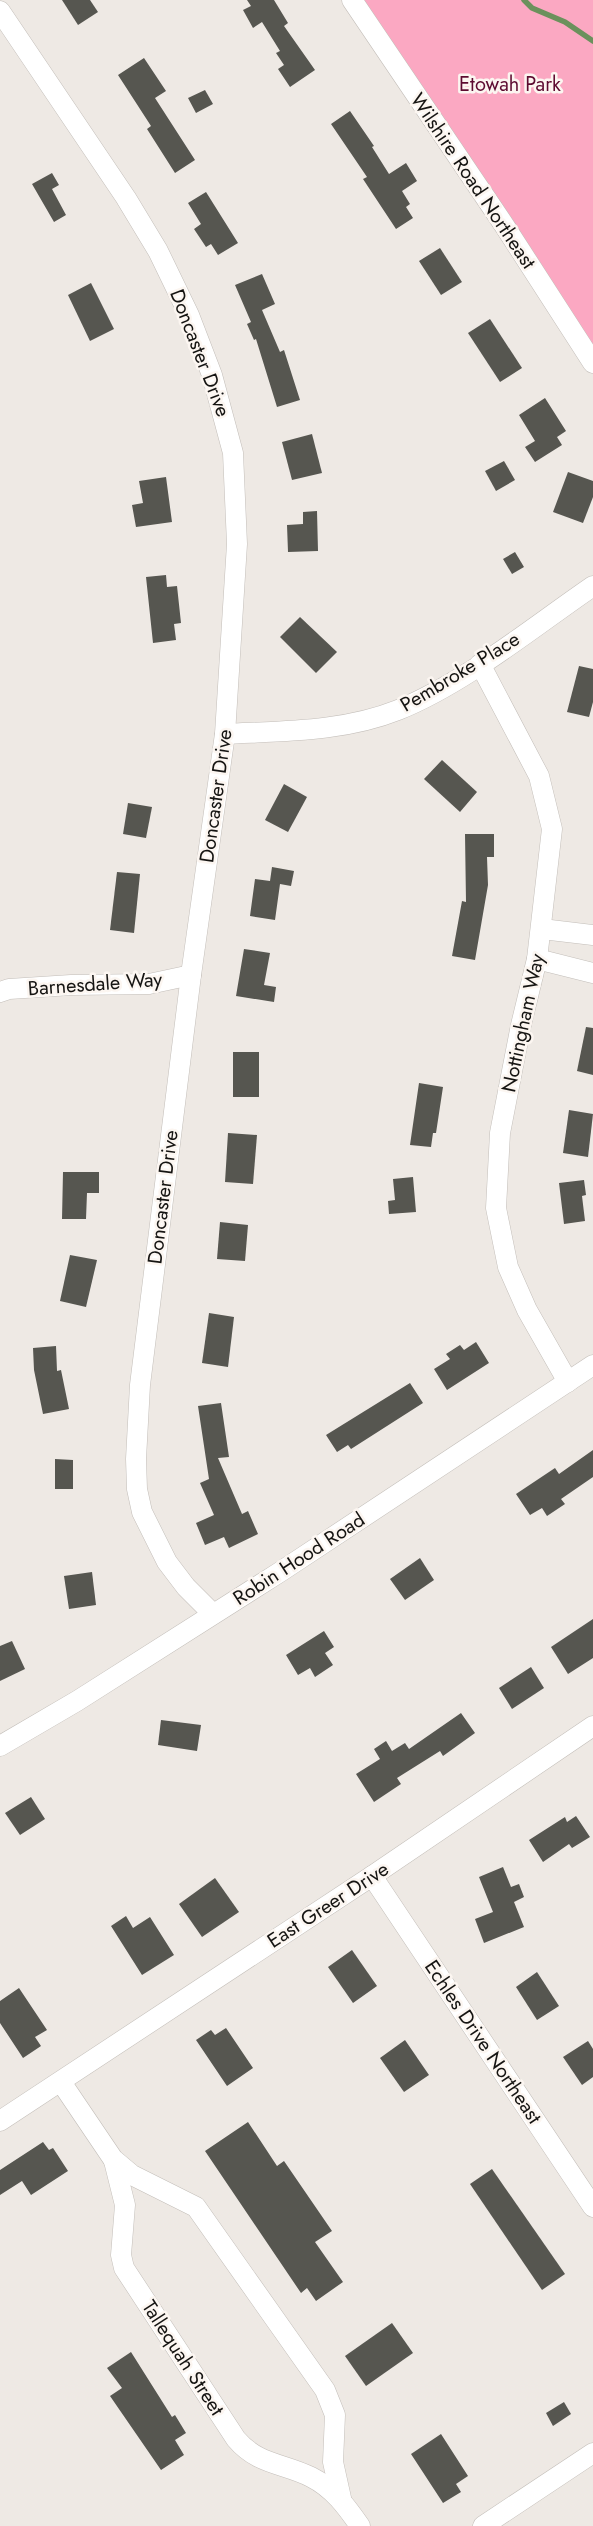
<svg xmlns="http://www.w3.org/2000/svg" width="593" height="2526" font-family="Jost,sans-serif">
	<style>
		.green { fill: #fba8c2 }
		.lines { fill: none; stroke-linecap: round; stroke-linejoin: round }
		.stream { stroke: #6b915c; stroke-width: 5.5 }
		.building { fill: #565650 }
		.minor-casing { stroke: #c3beb9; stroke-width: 21 }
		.minor { stroke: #fff; stroke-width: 20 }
		.labels { text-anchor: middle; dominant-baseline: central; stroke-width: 5; stroke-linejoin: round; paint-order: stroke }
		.park-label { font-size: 20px; fill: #5d0b31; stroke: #fcf6f1 }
		.street-label { font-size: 20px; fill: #151412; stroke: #fcf6f1 }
	</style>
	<rect width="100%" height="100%" fill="#eee9e4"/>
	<!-- green -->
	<polygon class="green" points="352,0 593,0 593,361"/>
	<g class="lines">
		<!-- stream -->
		<polyline class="stream" points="524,0 532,8 565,22 593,41"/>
	</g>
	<!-- building -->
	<g class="building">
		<polygon points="62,0 90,0 98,12 78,25"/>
		<polygon points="247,0 274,0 288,23 284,26 315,70 290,87 278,69 284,65 276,53 280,51 262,22 253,28 243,10 251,6"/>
		<polygon points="144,58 166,91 155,98 195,160 175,173 147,129 151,126 118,75"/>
		<polygon points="205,90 213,104 196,113 188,98"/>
		<polygon points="350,111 374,146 372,147 389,174 406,163 417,181 402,191 410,204 406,207 413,218 396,229 363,179 367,177 331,124"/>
		<polygon points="52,173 59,185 52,189 66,215 54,222 32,184"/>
		<polygon points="206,192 238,243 218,255 211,244 206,247 194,229 201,224 188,203"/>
		<polygon points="440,248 462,282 441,295 419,261"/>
		<polygon points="262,274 275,304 262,310 280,352 284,350 300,400 277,407 256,339 254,340 247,324 251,322 235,285"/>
		<polygon points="91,283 114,329 90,341 68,295"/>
		<polygon points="490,319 522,368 500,382 468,333"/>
		<polygon points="545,398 566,431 557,437 562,445 535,462 525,447 535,441 519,415"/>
		<polygon points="312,434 322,473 292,480 282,442"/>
		<polygon points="504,461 515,480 496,491 485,471"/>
		<polygon points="568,472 593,481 593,497 583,523 553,512"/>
		<polygon points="166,477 172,522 136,527 132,505 143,503 139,481"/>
		<polygon points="317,511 318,551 288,552 287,525 303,524 303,512"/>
		<polygon points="515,552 524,567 512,574 503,559"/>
		<polygon points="166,575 167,587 177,586 181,623 174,624 176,640 153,643 146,577"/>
		<polygon points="300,617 337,652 316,673 280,637"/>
		<polygon points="579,666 593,669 593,702 589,717 567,712"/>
		<polygon points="442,760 477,792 460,812 424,779"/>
		<polygon points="284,784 307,797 288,832 265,820"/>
		<polygon points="128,803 152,807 146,838 123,834"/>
		<polygon points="465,834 494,834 494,857 487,857 488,885 475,960 452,956 462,901 466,902"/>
		<polygon points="272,867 294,871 291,886 280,884 275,920 250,916 255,879 270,881"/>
		<polygon points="117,872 140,874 134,933 110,930"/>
		<polygon points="244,949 270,953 264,985 276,987 274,1002 236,996"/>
		<polygon points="586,1027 593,1028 593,1075 577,1071"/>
		<rect x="233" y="1052" width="26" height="45"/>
		<polygon points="419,1083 443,1087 436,1133 433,1133 431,1147 410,1145"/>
		<polygon points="569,1110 593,1114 588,1157 563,1153"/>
		<polygon points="228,1133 257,1135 253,1184 225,1182"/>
		<polygon points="63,1172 99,1172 99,1193 87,1193 86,1219 62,1219"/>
		<polygon points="413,1177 416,1212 389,1214 388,1201 395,1200 393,1179"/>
		<polygon points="584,1180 586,1195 582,1196 585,1221 564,1224 559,1183"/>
		<polygon points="220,1222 248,1225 245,1261 217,1259"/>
		<polygon points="70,1255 97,1260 86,1307 60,1301"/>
		<polygon points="209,1313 234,1317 228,1367 202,1363"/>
		<polygon points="476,1342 489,1363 447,1390 434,1369 450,1359 446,1354 460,1345 464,1350"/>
		<polygon points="56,1346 57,1371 61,1370 69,1409 43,1414 34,1370 33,1348"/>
		<polygon points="410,1383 423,1403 351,1449 348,1445 337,1452 326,1435"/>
		<polygon points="221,1403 229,1457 218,1458 242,1514 248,1511 258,1534 229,1548 224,1537 205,1545 196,1523 214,1515 200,1483 209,1479 198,1406"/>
		<polygon points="593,1450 593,1477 561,1499 565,1504 547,1516 542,1508 530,1515 516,1494 555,1468 559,1474"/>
		<polygon points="55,1459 73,1460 73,1489 55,1489"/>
		<polygon points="420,1558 434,1580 405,1600 390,1579"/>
		<polygon points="92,1572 96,1605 69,1609 64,1576"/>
		<polygon points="593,1619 593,1658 568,1674 551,1647"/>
		<polygon points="324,1631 334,1647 325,1653 333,1665 315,1677 310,1668 298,1675 286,1655"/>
		<polygon points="12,1641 25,1669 0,1681 0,1646"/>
		<polygon points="531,1667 544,1688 512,1709 499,1688"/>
		<polygon points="461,1713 475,1733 443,1756 440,1751 397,1778 401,1784 374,1802 356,1774 380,1759 374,1749 386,1741 392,1751 405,1743 409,1749"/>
		<polygon points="161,1720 201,1725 197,1751 158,1745"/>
		<polygon points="31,1797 45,1819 20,1835 5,1813"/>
		<polygon points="576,1816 590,1837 572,1848 569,1844 543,1862 529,1840 565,1817 567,1822"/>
		<polygon points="503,1867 511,1887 519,1884 524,1897 514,1902 524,1927 484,1943 475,1919 493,1912 479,1877"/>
		<polygon points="215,1878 239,1912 202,1937 179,1904"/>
		<polygon points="126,1916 133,1928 150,1917 174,1955 142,1975 111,1926"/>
		<polygon points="352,1950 377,1986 353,2003 328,1967"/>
		<polygon points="537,1972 559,2006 537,2020 516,1987"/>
		<polygon points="19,1988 47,2030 35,2037 41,2046 23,2058 0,2023 0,2001"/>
		<polygon points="226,2028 253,2068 227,2086 196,2040 211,2030 215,2035"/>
		<polygon points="405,2040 429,2075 404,2092 380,2058"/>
		<polygon points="588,2041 593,2049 593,2077 582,2085 563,2057"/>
		<polygon points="248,2122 277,2166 284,2161 332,2231 315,2242 343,2282 316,2301 307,2288 301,2293 205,2151"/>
		<polygon points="43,2142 49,2150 53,2148 68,2171 31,2195 22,2181 0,2195 0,2170"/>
		<polygon points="492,2169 565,2274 542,2290 470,2184"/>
		<polygon points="392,2323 413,2353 366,2386 345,2356"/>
		<polygon points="131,2352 172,2417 175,2415 186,2433 175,2440 184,2455 161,2470 110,2396 122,2388 107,2368"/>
		<polygon points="564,2402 571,2414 553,2426 546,2413"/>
		<polygon points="441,2434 468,2476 456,2484 461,2492 443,2503 411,2454"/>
	</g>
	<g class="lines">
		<!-- minor casing -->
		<g class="minor-casing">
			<g id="minor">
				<polyline points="352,0 504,225 593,363"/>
				<polyline points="0,11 126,198 158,251 189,315 212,375 233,453 237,544 225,734 191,975 140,1385 136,1459 137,1489 142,1512 167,1562 186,1587 213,1614"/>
				<polyline points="480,664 539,776 552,829 537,959 521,1025 500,1133 496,1208 508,1267 527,1310 568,1382"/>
				<path d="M225 734C283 731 343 732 398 710 465 683 533 627 593 586"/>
				<polyline points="542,929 593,935"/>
				<polyline points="537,959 593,973"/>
				<polyline points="0,992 9,989 71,985 149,984 191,975"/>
				<polyline points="0,1746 77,1701 280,1572 593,1365"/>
				<polyline points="372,1876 593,2207"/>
				<polyline points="61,2082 113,2159 132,2175 196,2207 325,2390 335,2415 333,2462 341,2498"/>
				<polyline points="0,2121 372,1876 593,1726"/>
				<path d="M114 2161 125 2205 121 2255 124 2268 236 2439C258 2465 283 2463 311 2477 333 2488 346 2506 360 2526"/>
				<polyline points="483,2526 593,2453"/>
			</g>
		</g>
		<!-- minor -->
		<use href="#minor" class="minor"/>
	</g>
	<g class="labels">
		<!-- park labels -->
		<g class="park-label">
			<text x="510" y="84">Etowah Park</text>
		</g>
		<!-- street labels -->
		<g class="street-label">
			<text transform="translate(473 181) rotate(56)">Wilshire Road Northeast</text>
			<text transform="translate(200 353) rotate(69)">Doncaster Drive</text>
			<text transform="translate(460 672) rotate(-31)">Pembroke Place</text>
			<text transform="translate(216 796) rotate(-82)">Doncaster Drive</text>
			<text transform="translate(95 984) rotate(-4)">Barnesdale Way</text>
			<text transform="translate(523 1023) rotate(-78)">Nottingham Way</text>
			<text transform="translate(163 1197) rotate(-83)">Doncaster Drive</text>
			<text transform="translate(299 1559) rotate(-33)">Robin Hood Road</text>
			<text transform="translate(328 1905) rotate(-33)">East Greer Drive</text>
			<text transform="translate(483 2042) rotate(56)">Echles Drive Northeast</text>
			<text transform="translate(183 2358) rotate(57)">Tallequah Street</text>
		</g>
	</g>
</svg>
